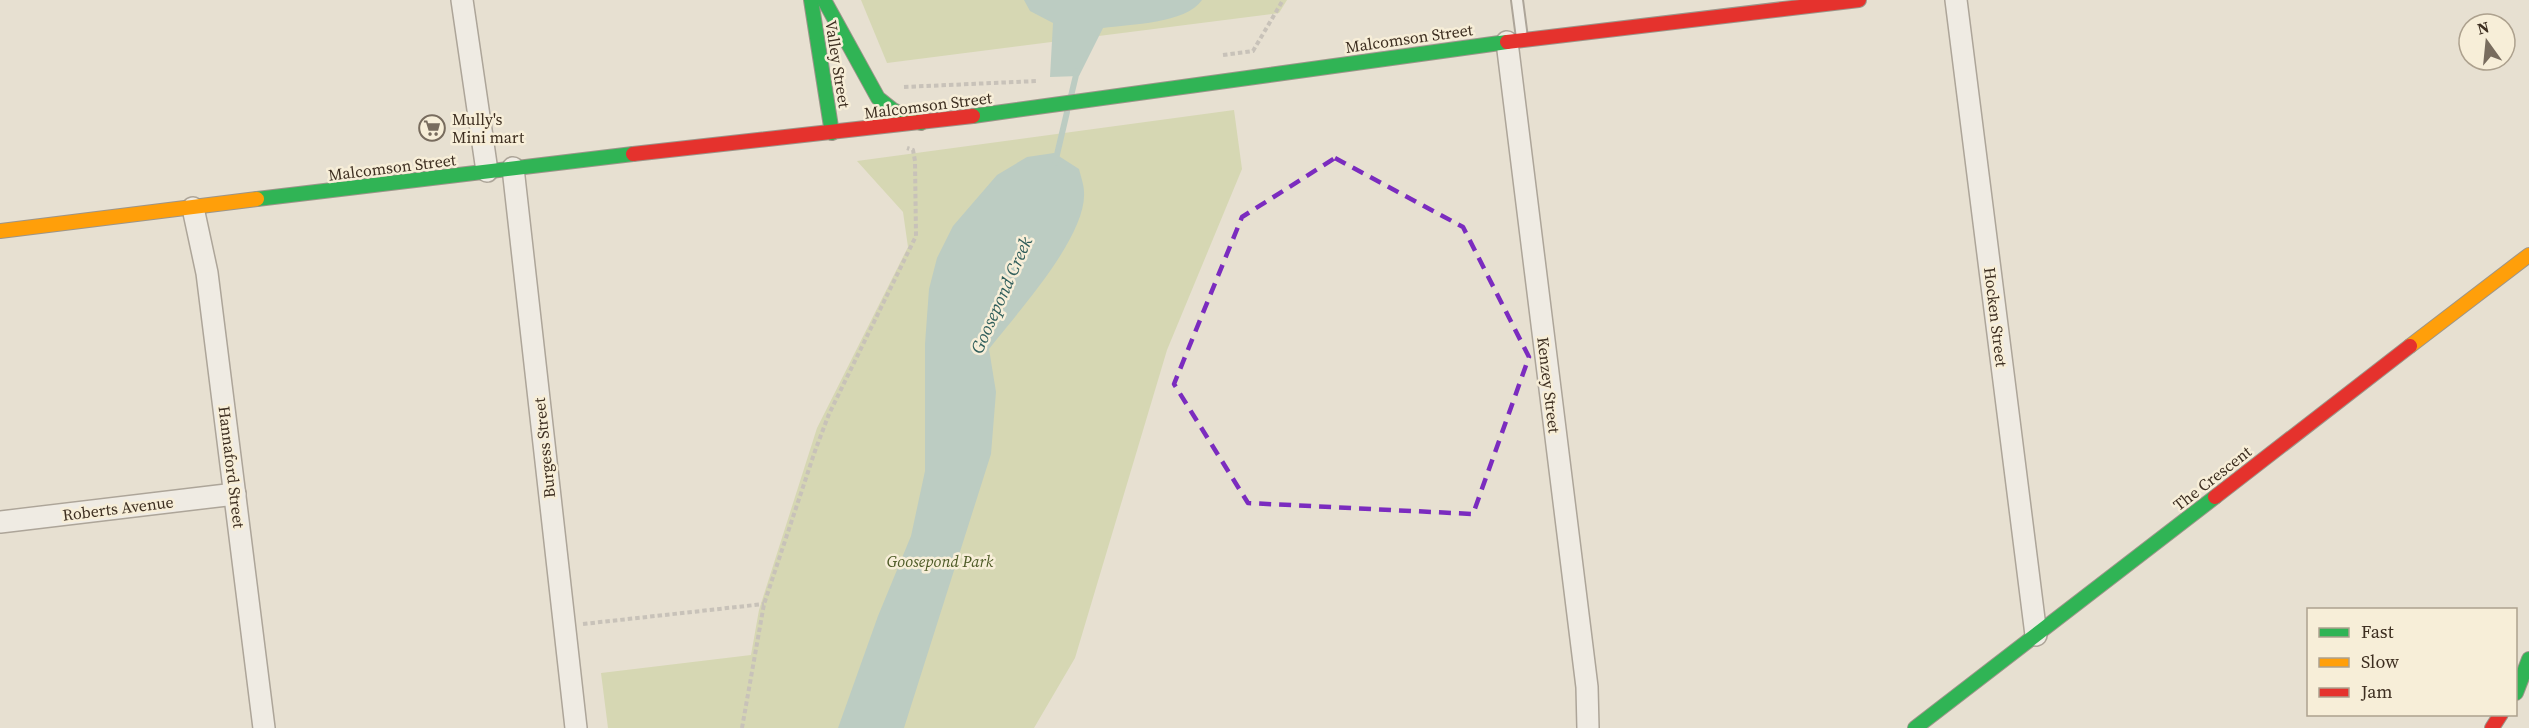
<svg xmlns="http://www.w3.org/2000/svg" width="2529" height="728" font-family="'Source Serif 4',serif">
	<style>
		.green { fill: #d6d7b3 }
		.water { fill: #bcccc2 }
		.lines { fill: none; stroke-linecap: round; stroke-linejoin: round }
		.stream { stroke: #bcccc2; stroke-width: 6 }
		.lane-casing { stroke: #ada599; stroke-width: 14 }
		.street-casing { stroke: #ada599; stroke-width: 24 }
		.fast-casing { stroke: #9c958a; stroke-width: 16 }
		.slow-casing { stroke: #9c958a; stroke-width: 16 }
		.jam-casing { stroke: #9c958a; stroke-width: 16 }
		.path { stroke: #c8c2b9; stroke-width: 4; stroke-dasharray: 4.5 3; stroke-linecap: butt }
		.lane { stroke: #efebe3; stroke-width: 10 }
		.street { stroke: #efebe3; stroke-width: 21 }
		.fast { stroke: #30b455; stroke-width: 14 }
		.slow { stroke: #ff9f0a; stroke-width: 14 }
		.jam { stroke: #e5322d; stroke-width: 14 }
		.marked { fill: none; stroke: #7b2cbf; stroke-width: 4.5; stroke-dasharray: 12 8; stroke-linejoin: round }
		.labels { text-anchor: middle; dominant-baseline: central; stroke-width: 5; stroke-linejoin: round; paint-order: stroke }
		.street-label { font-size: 16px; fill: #3d2e20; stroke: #f7eed8 }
		.poi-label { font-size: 16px; fill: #3d2e20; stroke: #f7eed8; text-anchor: start }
		.park-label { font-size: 16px; font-style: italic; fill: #4d5a26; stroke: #f7eed8 }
		.water-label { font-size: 18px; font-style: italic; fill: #2f5d5a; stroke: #f7eed8 }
	</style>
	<rect width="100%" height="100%" fill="#e7e0d1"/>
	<!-- green -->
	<g class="green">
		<polygon points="861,0 1287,0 1279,13 887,63"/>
		<polygon points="1234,110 1242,169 1167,350 1075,658 1034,728 608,728 601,673 751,655 759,610 817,428 908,247 903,212 857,161"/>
	</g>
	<!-- water -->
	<g class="water">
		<path d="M1024 0H1202C1185 24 1131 24 1103 28L1079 76 1050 77 1053 23 1030 11Z"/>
		<path d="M1054 153 1079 169C1081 177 1084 185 1084 192 1087 237 1016 314 989 349L996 392 991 454 904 728H838L878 616 911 536 925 471V344L929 289 937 258 953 226 997 175 1027 157Z"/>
	</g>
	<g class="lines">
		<!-- stream -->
		<g class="stream">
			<polyline points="1071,96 1077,71"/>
			<polyline points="1055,163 1067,112"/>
		</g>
		<!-- lane casing -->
		<g class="lane-casing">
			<polyline id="lane" points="1517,0 1522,38"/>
		</g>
		<!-- street casing -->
		<g class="street-casing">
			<g id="street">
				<polyline points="462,0 487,171"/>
				<polyline points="1956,0 2036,635"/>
				<polyline points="1507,42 1587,687 1588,728"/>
				<polyline points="513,168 576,728"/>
				<polyline points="193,208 207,273 264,728"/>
				<polyline points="0,522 235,494"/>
			</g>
		</g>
		<!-- fast casing -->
		<g class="fast-casing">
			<g id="fast">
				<polyline points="811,0 832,133"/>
				<polyline points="824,0 878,98 893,110 921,123"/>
				<polyline points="973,116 1507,42"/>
				<polyline points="257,199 633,154"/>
				<polyline points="2516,693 2529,659"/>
				<polyline points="1915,728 2215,497"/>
			</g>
		</g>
		<!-- slow casing -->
		<g class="slow-casing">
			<g id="slow">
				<polyline points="0,231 257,199"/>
				<polyline points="2410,346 2529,255"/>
			</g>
		</g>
		<!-- jam casing -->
		<g class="jam-casing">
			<g id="jam">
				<polyline points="1507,42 1859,0"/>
				<polyline points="633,154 973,116"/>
				<polyline points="2215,497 2410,346"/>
				<polyline points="2492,728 2501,714"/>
			</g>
		</g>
		<!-- path -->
		<g class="path">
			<polyline points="1223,55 1253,51 1283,0"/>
			<polyline points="904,87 1037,81"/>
			<polyline points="583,624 764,604"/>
			<polyline points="742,728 764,604 815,451 829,414 916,236 915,161 913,150 907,148"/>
		</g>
		<!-- lane -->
		<use href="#lane" class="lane"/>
		<!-- street -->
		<use href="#street" class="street"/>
		<!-- fast -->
		<use href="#fast" class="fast"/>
		<!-- slow -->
		<use href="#slow" class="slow"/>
		<!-- jam -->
		<use href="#jam" class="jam"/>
	</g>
	<!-- marked area -->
	<path class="marked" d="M1335 158 1463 227 1529 357 1473 514 1248 503 1174 384 1242 217Z"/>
	<!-- icons -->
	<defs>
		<g id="supermarket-ring" transform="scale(1.35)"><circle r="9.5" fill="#f7eed8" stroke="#786c5e" stroke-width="1.5"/><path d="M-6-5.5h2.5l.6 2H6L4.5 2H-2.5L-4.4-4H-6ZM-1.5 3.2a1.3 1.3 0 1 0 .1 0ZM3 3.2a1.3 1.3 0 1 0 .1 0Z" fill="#786c5e"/></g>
	</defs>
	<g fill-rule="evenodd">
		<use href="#supermarket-ring" x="432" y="128"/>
	</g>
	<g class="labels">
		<!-- street labels -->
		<g class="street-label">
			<text transform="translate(1409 38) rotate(-8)">Malcomson Street</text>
			<text transform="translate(838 64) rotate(81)">Valley Street</text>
			<text transform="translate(928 105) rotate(-7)">Malcomson Street</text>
			<text transform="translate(392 167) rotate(-7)">Malcomson Street</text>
			<text transform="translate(1996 317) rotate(83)">Hocken Street</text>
			<text transform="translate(1549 385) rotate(83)">Kenzey Street</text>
			<text transform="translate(544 448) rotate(-96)">Burgess Street</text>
			<text transform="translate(232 467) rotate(83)">Hannaford Street</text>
			<text transform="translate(2212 478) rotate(-38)">The Crescent</text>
			<text transform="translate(118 508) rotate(-7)">Roberts Avenue</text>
		</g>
		<!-- poi labels -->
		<g class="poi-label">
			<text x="452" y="119">Mully's<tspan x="452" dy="18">Mini mart</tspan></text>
		</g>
		<!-- park labels -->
		<g class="park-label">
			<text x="940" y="561">Goosepond Park</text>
		</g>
		<!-- water labels -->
		<g class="water-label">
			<text transform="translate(1001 295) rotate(-66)">Goosepond Creek</text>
		</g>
	</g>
	<!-- legend -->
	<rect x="2307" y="608" width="210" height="108" fill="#f7eed8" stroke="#ada18e" stroke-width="1.5"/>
	<rect x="2319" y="628" width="30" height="9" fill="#30b455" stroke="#ada18e" stroke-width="1.5"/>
	<text x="2361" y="638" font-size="18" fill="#3d2e20">Fast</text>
	<rect x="2319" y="658" width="30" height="9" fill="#ff9f0a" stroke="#ada18e" stroke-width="1.5"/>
	<text x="2361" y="668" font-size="18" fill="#3d2e20">Slow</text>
	<rect x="2319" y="688" width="30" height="9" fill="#e5322d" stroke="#ada18e" stroke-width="1.5"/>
	<text x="2361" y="698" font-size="18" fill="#3d2e20">Jam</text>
	<!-- north arrow -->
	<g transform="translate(2487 42) rotate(345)"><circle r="28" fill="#f7eed8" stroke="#ada18e" stroke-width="1.5"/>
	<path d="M0-4.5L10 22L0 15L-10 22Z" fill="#786c5e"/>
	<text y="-9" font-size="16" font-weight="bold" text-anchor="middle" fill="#3d2e20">N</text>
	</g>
</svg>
